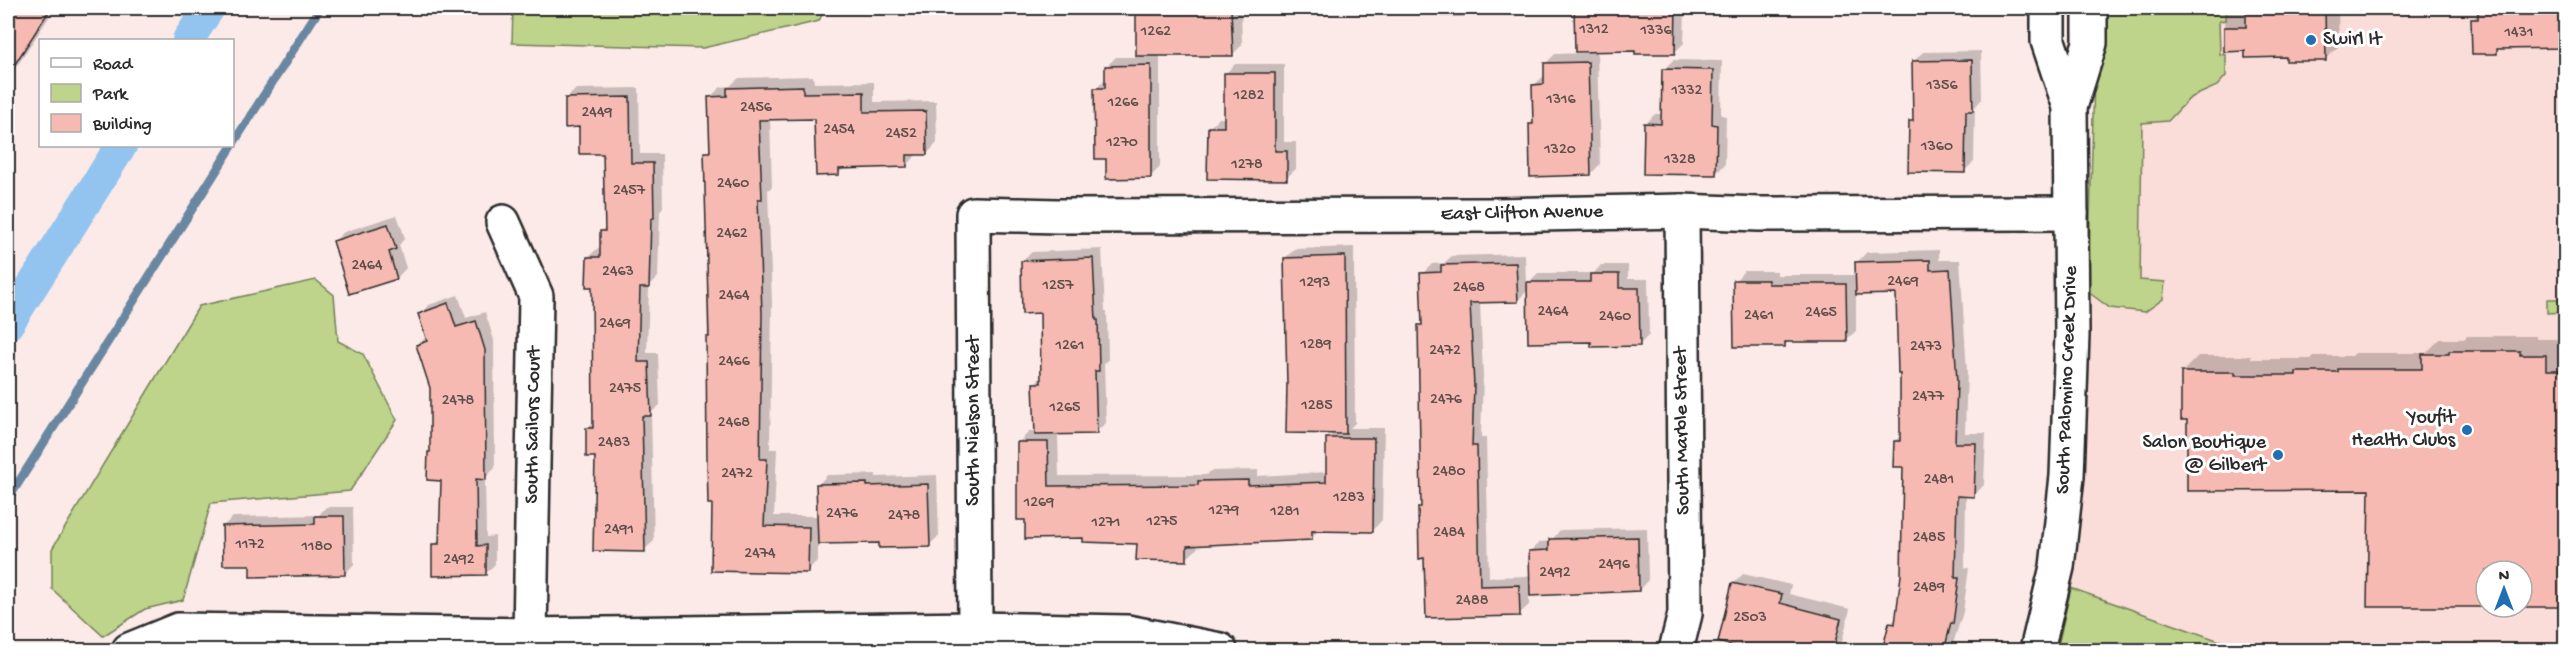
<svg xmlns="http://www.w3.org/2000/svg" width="2573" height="658" font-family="'Gochi Hand',sans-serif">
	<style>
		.built { fill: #fadcd8; fill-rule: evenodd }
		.green { fill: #bdd48a; stroke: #74805a; stroke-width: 1.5 }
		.shadow { fill: #0003 }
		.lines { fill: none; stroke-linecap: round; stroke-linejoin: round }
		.stream { stroke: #6987a1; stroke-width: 9 }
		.canal { stroke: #93c4ef; stroke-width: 32 }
		.building { fill: #f6bab2; stroke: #2b2b2b; stroke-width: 1.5 }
		.minor-casing { stroke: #2b2b2b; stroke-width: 38 }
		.minor { stroke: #fff; stroke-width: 33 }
		.poi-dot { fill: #1f6fb2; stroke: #fff; stroke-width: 2 }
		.labels { text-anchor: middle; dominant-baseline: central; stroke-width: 6; stroke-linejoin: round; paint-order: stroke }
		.number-label { font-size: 16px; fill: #5e4f4d }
		.poi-label { font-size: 20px; fill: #2b2b2b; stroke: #fff; text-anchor: end }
		.street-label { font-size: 20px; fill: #2b2b2b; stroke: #fff }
	</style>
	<rect width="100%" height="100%" fill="#fceae8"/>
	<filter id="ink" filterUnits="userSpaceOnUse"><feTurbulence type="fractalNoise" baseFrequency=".0167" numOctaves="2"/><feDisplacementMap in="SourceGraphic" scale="12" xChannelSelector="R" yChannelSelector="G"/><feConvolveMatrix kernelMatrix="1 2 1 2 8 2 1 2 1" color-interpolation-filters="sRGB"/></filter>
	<g filter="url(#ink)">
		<!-- built -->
		<path class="built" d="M2098 8H2565V650H2057L2071 588 2096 126ZM2486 571H2522V607H2486Z"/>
		<!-- green -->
		<g class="green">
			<polygon points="513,8 825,8 819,21 703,48 512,43"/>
			<polygon points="2096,8 2226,8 2226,20 2219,21 2220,54 2226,55 2226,76 2217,86 2190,98 2168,121 2142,123 2140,280 2165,282 2163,299 2145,312 2110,308 2088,292"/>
			<polygon points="2563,116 2566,117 2565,312 2547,313 2547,299 2565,299"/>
			<polygon points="316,280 334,295 338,341 363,354 397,420 350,491 211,503 183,600 145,609 103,636 52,589 52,549 199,306"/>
			<polygon points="2071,588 2245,650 2057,650"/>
		</g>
		<!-- shadow -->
		<g class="shadow">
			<polygon points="8,8 55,8 19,63 8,74"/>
			<polygon points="904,8 937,8 932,13 904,13"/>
			<polygon points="1026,8 1241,8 1242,45 1232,55 1160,55 1160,167 1150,177 1107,157 1096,89 1105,79 1106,67 1116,57 1138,57 1137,12 1054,10 1052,12 1026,13"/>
			<polygon points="1281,8 1473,8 1463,17 1441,17 1441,9 1281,10"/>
			<polygon points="1576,8 1699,8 1685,8 1684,43 1674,53 1597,50 1600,164 1591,174 1530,125 1534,121 1534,85 1545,75 1545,64 1555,54 1587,53 1587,50 1576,51"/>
			<polygon points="1906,8 1935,8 1931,11 1906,12"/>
			<polygon points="2225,8 2338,8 2339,46 2325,59 2246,50 2226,50"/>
			<polygon points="2479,8 2566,8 2566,47 2501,47 2496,52 2473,19 2479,13"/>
			<polygon points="1981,51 1982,99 1975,107 1974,162 1964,171 1911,122 1914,118 1913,62 1923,52"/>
			<polygon points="1673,60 1722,61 1721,115 1726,116 1725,164 1716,174 1645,124 1655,114 1663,114 1664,69"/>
			<polygon points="1235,64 1284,64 1284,142 1296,142 1296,169 1286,178 1209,128 1219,118 1225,118 1226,73"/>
			<polygon points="813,76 814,83 874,82 874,102 936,101 937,143 927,154 917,154 907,166 845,167 838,174 816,118 770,119 772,187 768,190 772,302 770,449 777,449 774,516 819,516 818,485 827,475 876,474 876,477 937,475 939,536 929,545 880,542 818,543 818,560 807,571 714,502 709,502 706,153 712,147 710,97 721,87 730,86 739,78"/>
			<polygon points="639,88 640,154 662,154 663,207 660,211 658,277 649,286 647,353 658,353 660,405 651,413 654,541 644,550 597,456 587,429 594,422 593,285 588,257 598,248 602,248 602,231 606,227 605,152 580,126 566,99 576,89"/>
			<polygon points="397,215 405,238 399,245 406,268 397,278 334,241 344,232"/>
			<polygon points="1354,247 1355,423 1350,428 1384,428 1382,520 1372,531 1320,529 1311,538 1197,544 1197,549 1186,559 1138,542 1085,537 1018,443 1029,432 1036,432 1035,383 1042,376 1042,312 1022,261 1032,252 1102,249 1105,311 1107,311 1108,360 1104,364 1106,423 1096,432 1058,433 1059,476 1206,475 1210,471 1258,470 1258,476 1327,472 1328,438 1334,433 1289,383 1285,258 1295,249"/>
			<polygon points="1939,250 1939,260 1960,260 1967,371 1965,433 1986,433 1984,485 1974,495 1966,495 1965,568 1969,568 1963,612 1951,650 1884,650 1891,624 1897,617 1903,576 1905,465 1895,441 1901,435 1902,372 1898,293 1856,294 1856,331 1846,340 1789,341 1785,345 1735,281 1744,271 1777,271 1777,275 1857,275 1857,262 1867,252"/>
			<polygon points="1525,254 1526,285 1538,273 1594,273 1601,265 1628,265 1628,279 1648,279 1649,335 1639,345 1593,340 1528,290 1517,301 1480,302 1483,375 1481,437 1486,437 1489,577 1531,576 1531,551 1540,542 1551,541 1560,530 1647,528 1648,580 1639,590 1529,595 1529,605 1519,614 1425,557 1419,508 1422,505 1419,326 1423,322 1422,274 1432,264 1444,263 1452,256"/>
			<polygon points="458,295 466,318 485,312 494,340 495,468 485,478 486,537 495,536 495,564 485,574 434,545 441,538 443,480 429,452 432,450 432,388 418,345 427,336 420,315 429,305"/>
			<polygon points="2467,336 2536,336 2536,339 2562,339 2562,354 2566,354 2566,605 2522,605 2522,571 2486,571 2486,605 2370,489 2188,419 2182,372 2198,356 2251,356 2251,359 2311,359 2314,356 2352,356 2355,353 2426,353 2440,339 2464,339"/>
			<polygon points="326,507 353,507 354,564 345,574 251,563 223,526 233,517 319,515"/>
			<polygon points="1743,574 1791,585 1789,594 1850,609 1840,650 1759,650 1720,641 1734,583"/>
		</g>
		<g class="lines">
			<!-- stream -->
			<g class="stream">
				<polyline points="232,145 320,8"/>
				<polyline points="8,499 232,146"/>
			</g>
			<!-- canal -->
			<g class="canal">
				<polyline points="188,40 209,8"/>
				<polyline points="8,324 121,146"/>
			</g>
		</g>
		<!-- building -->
		<g class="building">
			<polygon points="8,8 51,8 8,75"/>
			<polygon points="1136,8 1231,8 1233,56 1136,56"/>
			<polygon points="1574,8 1676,8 1675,54 1635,54 1635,51 1575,52"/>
			<polygon points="2246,8 2325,8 2326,61 2286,61 2286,57 2245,58 2245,51 2224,52 2224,27 2246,27"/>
			<polygon points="2478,8 2565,8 2565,48 2497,49 2497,54 2472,54 2471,19 2478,19"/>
			<polygon points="1972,60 1973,111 1966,111 1965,173 1908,172 1909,121 1913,121 1912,61"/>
			<polygon points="1588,62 1591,175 1530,177 1529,124 1533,124 1532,85 1544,84 1544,63"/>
			<polygon points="1151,65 1151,178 1106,179 1106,159 1095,159 1094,88 1105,88 1105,66"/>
			<polygon points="1662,69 1713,70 1712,124 1717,125 1716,175 1643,174 1644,123 1661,124"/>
			<polygon points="1224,73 1275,73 1275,151 1287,151 1287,180 1207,179 1208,127 1224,127"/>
			<polygon points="803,86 803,93 864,92 864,112 926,111 927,155 907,155 907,167 839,169 839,175 816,176 814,119 759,120 762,199 758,199 762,314 760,459 767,459 764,526 809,527 808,573 711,571 712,504 708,504 707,459 706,337 709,337 704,152 710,152 708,97 727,96 727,88"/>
			<polygon points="630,97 631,163 653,163 654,218 651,219 649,288 640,288 638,362 649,362 651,416 642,416 645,552 593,551 595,457 586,457 586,428 593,428 592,287 586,287 587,257 600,257 600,231 605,231 603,154 579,154 579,127 565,128 565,98"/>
			<polygon points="388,224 396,249 389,252 397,279 349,294 333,241"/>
			<polygon points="1345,256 1346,434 1286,433 1287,383 1284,258"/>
			<polygon points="1093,258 1096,320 1098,320 1099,371 1095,371 1097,434 1035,435 1033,383 1041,383 1040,313 1022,314 1021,261"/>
			<polygon points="1930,260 1930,270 1950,269 1957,382 1955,443 1976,443 1974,497 1957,496 1955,578 1959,578 1953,624 1951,623 1944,651 1882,651 1889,623 1895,624 1901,575 1903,467 1893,467 1894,441 1900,441 1900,374 1898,374 1896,294 1856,295 1855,262"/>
			<polygon points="1516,263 1518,302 1470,303 1474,386 1472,446 1477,446 1480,586 1519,585 1520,616 1426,618 1424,558 1419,559 1418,507 1421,507 1418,325 1422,325 1420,273 1441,272 1441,265"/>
			<polygon points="1590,274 1619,274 1619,288 1639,288 1640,346 1591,347 1591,342 1528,343 1527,282 1590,282"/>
			<polygon points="1733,280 1768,280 1768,284 1846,284 1847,342 1785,342 1785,347 1734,347"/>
			<polygon points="448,303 456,327 476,321 485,350 486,480 476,479 477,546 486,545 486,575 432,576 432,544 439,544 441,481 427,480 428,452 430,452 430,388 416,345 427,341 418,314"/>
			<polygon points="2449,351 2520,351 2520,355 2546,355 2546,370 2565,370 2565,607 2522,607 2522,571 2486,571 2486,607 2367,607 2369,490 2187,491 2187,420 2181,420 2181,372 2235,372 2235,375 2296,375 2296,372 2338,372 2338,369 2422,369 2422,354 2449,354"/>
			<polygon points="1326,438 1374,438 1373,532 1312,531 1312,540 1187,546 1187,561 1136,560 1137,544 1083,542 1083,538 1025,539 1025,520 1017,520 1017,442 1048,442 1049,486 1198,485 1198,481 1248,480 1248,485 1326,482"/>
			<polygon points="867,483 867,486 928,484 930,547 879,548 879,543 818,544 816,484"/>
			<polygon points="315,516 344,516 345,575 250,577 250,565 223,565 222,526 315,524"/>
			<polygon points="1638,537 1639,591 1530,596 1529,551 1549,550 1549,539"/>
			<polygon points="1732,583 1782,594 1780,603 1841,619 1833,651 1752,651 1718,642"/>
		</g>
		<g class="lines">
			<!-- minor casing -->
			<g class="minor-casing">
				<g id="minor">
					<polyline points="2048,8 2048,41 2070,107"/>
					<polyline points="503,222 536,296 530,635"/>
					<polyline points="975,629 973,214 1058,216 1494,215 1682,211 1759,214 2071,213"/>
					<polyline points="129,650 178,630 530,635 975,629 1127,632 1220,650"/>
					<polyline points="1676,650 1685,614 1682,211"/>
					<polyline points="2037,650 2057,567 2067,476 2072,335 2070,107 2090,43 2090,8"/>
				</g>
			</g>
			<!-- minor -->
			<use href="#minor" class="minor"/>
		</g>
	</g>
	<!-- markers -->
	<g class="poi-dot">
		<circle cx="2311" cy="40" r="6"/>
		<circle cx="2467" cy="430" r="6"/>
		<circle cx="2278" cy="455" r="6"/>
	</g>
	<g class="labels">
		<!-- number labels -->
		<g class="number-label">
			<text x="1594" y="30">1312</text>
			<text x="1656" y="31">1336</text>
			<text x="1156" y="32">1262</text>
			<text x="2519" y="33">1431</text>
			<text x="1942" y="86">1356</text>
			<text x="1687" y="91">1332</text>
			<text x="1249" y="96">1282</text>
			<text x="1561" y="100">1316</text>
			<text x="1123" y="103">1266</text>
			<text x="756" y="108">2456</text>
			<text x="597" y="113">2449</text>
			<text x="839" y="130">2454</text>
			<text x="901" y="134">2452</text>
			<text x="1122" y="143">1270</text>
			<text x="1937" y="147">1360</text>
			<text x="1560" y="150">1320</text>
			<text x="1680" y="160">1328</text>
			<text x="1247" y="165">1278</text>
			<text x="733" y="184">2460</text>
			<text x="629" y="191">2457</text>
			<text x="732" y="234">2462</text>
			<text x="367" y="266">2464</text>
			<text x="618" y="272">2463</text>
			<text x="1903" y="282">2469</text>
			<text x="1315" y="283">1293</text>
			<text x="1058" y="286">1257</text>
			<text x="1469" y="288">2468</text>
			<text x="734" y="296">2464</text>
			<text x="1553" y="312">2464</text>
			<text x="1821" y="313">2465</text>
			<text x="1759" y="316">2461</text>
			<text x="1615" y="317">2460</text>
			<text x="615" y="324">2469</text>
			<text x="1316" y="345">1289</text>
			<text x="1070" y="346">1261</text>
			<text x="1926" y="347">2473</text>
			<text x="1445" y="351">2472</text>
			<text x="734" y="362">2466</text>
			<text x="625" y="389">2475</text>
			<text x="1928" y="397">2477</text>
			<text x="1446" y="400">2476</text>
			<text x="458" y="401">2478</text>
			<text x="1317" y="406">1285</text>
			<text x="1065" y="408">1265</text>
			<text x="734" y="423">2468</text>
			<text x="614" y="443">2483</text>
			<text x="1449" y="472">2480</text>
			<text x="737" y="474">2472</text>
			<text x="1939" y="480">2481</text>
			<text x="1349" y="498">1283</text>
			<text x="1039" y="503">1269</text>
			<text x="1224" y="511">1279</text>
			<text x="1285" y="512">1281</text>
			<text x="842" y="514">2476</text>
			<text x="904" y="516">2478</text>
			<text x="1162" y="522">1275</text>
			<text x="1106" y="523">1271</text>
			<text x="619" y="530">2491</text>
			<text x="1449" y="533">2484</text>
			<text x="1929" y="538">2485</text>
			<text x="250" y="545">1172</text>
			<text x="317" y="547">1180</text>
			<text x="760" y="554">2474</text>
			<text x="459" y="560">2492</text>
			<text x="1614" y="565">2496</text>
			<text x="1555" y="573">2492</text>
			<text x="1929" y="588">2489</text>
			<text x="1472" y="601">2488</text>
			<text x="1750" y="618">2503</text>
		</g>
		<!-- poi labels -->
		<g class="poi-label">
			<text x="2323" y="40" text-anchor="start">Swirl It</text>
			<text x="2455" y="418">Youfit<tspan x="2455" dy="23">Health Clubs</tspan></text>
			<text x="2266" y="443">Salon Boutique<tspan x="2266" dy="23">@ Gilbert</tspan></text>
		</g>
		<!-- street labels -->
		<g class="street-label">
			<text transform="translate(1522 214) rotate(-1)">East Clifton Avenue</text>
			<text transform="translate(2068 380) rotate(-88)">South Palomino Creek Drive</text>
			<text transform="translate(974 421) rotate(-90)">South Nielson Street</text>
			<text transform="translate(534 425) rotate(-89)">South Sailors Court</text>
			<text transform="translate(1683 431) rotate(-91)">South Marble Street</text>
		</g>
	</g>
	<!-- margin -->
	<rect width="2573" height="658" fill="none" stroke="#fff" stroke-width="30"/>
	<rect x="15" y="15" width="2543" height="628" fill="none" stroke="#2b2b2b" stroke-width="2" filter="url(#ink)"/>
	<!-- legend -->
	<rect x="39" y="39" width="195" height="108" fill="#ffffff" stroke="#aaaaaa" stroke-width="1.5"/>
	<rect x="51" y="58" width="30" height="9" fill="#ffffff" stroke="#aaaaaa" stroke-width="1.5"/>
	<text x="93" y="69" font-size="18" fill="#2b2b2b">Road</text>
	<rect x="51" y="84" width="30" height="18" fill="#bdd48a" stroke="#aaaaaa" stroke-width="1.5"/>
	<text x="93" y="99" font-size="18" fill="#2b2b2b">Park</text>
	<rect x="51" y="114" width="30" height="18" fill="#f6bab2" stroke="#aaaaaa" stroke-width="1.5"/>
	<text x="93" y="129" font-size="18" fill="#2b2b2b">Building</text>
	<!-- north arrow -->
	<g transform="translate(2504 589)"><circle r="28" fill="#ffffff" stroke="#aaaaaa" stroke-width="1.5"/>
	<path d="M0-4.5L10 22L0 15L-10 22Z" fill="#1f6fb2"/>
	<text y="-9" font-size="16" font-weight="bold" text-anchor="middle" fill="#2b2b2b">N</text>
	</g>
</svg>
